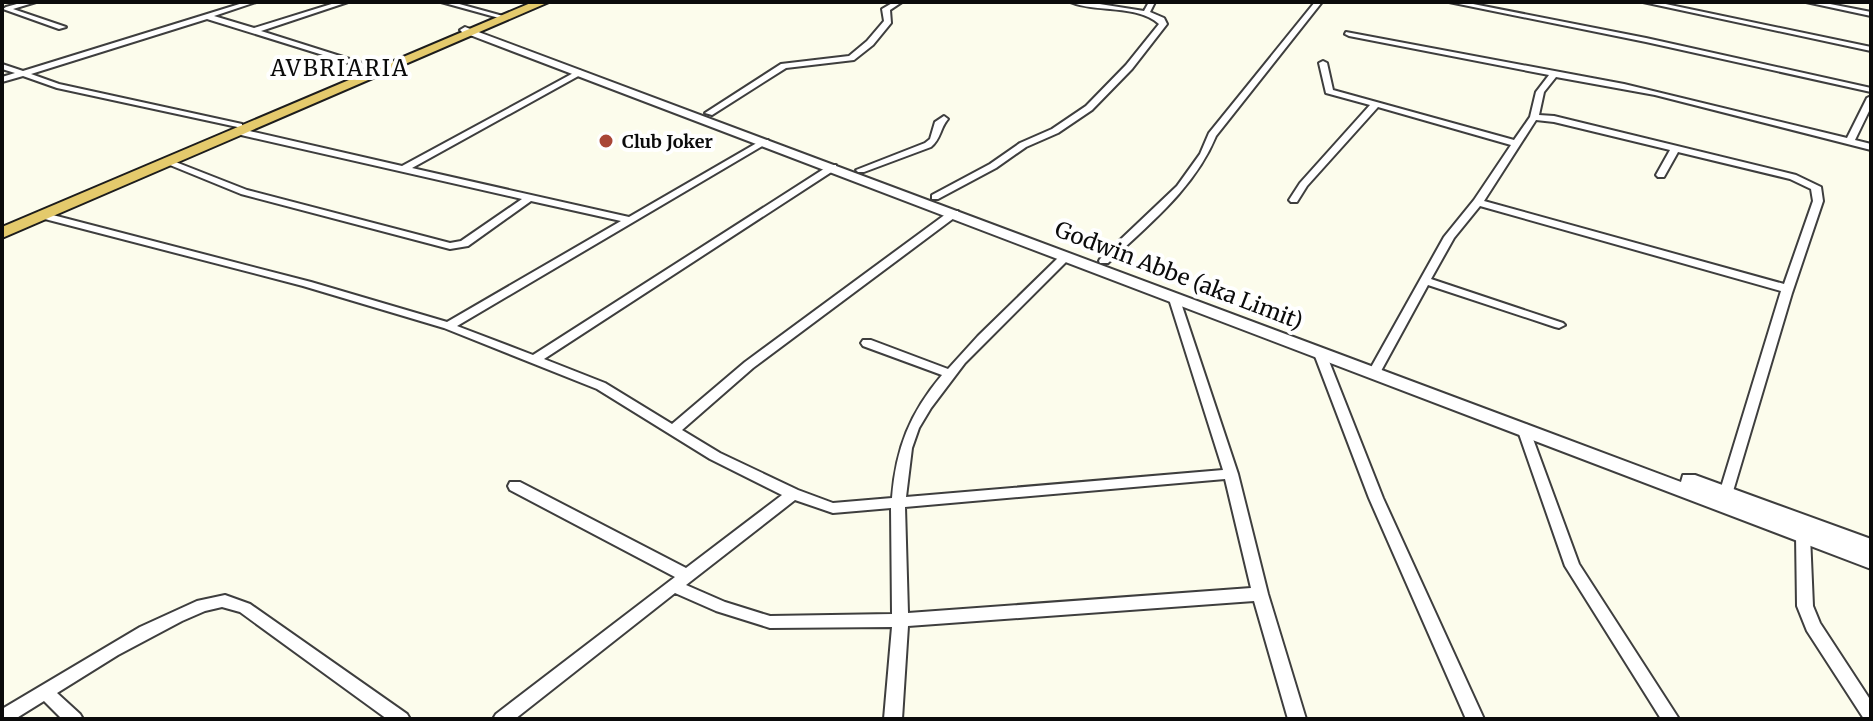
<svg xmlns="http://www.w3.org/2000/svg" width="1873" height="721" font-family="Merriweather,serif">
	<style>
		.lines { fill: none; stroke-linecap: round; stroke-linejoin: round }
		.minor-casing { stroke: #3e3e3e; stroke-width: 4 }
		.tertiary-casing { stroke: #3e3e3e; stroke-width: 4 }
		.trunk-casing { stroke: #1c1c1c; stroke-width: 4 }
		.minor { fill: #fff; fill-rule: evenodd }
		.tertiary { fill: #fff; fill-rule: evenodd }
		.trunk { fill: #e4ca6c; fill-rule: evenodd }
		.poi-dot { fill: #a94636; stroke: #fff; stroke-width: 3 }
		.labels { text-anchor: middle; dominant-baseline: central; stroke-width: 8; stroke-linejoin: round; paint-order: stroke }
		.far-poi-label { font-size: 18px; font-weight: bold; fill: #0b0b0b; stroke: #fff; text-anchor: start }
		.far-quarter-label { font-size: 22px; letter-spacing: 2px; fill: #0b0b0b; stroke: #fff }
		.street-label { font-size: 22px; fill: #0b0b0b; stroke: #fff }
	</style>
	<rect width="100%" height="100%" fill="#fcfcec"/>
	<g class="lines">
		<!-- minor casing -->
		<g class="minor-casing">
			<g id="minor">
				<polygon points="24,2 36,2 13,9 66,27 59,29 3,9 6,7"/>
				<polygon points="246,2 256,2 214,16 254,28 338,2 348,2 261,31 378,68 371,70 207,19 31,74 59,84 242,124 242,128 57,88 23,76 2,82 2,77 15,73 2,69 2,64 23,71"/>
				<polygon points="441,2 452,2 503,16 499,18"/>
				<polygon points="894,2 902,2 890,10 891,23 873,45 854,60 786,68 712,115 705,113 781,64 849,56 867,41 884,21 882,9"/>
				<path d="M1070 2H1087L1144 11 1149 2H1155L1150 12 1164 18 1167 24 1132 69 1092 110 1058 133 1026 147 996 168 938 199H932V195L990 164 1020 143 1052 129 1086 106 1126 65 1159 24C1137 4 1096 13 1070 2Z"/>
				<path d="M1315 2H1322L1216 136C1194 189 1149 224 1108 263H1100L1099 261 1100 259 1177 186 1200 154 1209 133Z"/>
				<polygon points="1449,2 1463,2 1646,38 1871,88 1871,92 1646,42"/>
				<polygon points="1643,2 1656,2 1871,47 1871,51"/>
				<polygon points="1806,2 1820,2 1871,12 1871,16"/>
				<path d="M1346 32 1624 84 1847 138 1867 98 1871 96V107L1855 140 1871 144V150L1655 95 1556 77 1544 92 1539 115 1554 116 1796 175 1821 187 1823 201 1792 293 1731 498H1721L1719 494 1781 291 1480 206 1454 238 1431 279 1563 323 1565 325 1559 328 1555 327 1428 285 1381 371 1379 374H1371L1369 371 1444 237 1474 200 1511 145 1378 107 1307 186 1297 202H1291L1289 200 1300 183 1370 105 1326 93 1319 63 1323 61 1327 63 1333 90 1514 140 1530 117 1536 92 1549 75 1349 36 1345 34ZM1536 120 1554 122 1670 150 1656 175 1658 177H1664L1678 152 1790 179 1811 189 1813 201 1784 284 1484 201Z"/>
				<path d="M579 70 583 72 582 74 412 168 629 217 762 140H768L769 142 457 326 533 355 830 165H836V169L544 359 605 383 672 424 745 362 950 211H958V215L753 368 682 430 720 453 798 490 833 503 892 498C896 448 910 413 942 375L863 346 861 343 863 340H871L948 369 978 336 1062 254H1070L1071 256 1070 258 965 363 931 408 919 428 912 448 906 497 1223 470 1169 299 1175 296 1179 297 1238 474 1268 594 1306 719H1288L1254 601 908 626 902 719H884L892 627 770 628 716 611 675 593 515 719H493L496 714 675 577 510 490 508 486 510 482H520L686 568 782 495 710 459 597 389 444 328 303 286 41 218 40 216 45 213 311 282 447 322 621 221 531 201 468 246 450 249 241 194 165 163 170 160 173 161 247 190 450 243 461 241 522 199 241 135 237 132 241 129 402 166ZM1225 479 1251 588 908 613 905 507ZM795 500 833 513 891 508 892 614 770 616 725 602 686 585Z"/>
				<path d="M944 116 948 119C940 128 941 139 931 147L864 172H858L856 170 925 143 930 139 935 122Z"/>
				<polygon points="1319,347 1325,351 1383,498 1484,719 1466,719 1369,498 1313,351"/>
				<polygon points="1523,424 1528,425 1529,428 1579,564 1679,719 1661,719 1565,566 1517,428 1518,425"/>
				<polygon points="1803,530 1808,531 1810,535 1813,606 1820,623 1871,701 1871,719 1864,719 1807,631 1797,606 1796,535 1798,531"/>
				<polygon points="225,595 250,604 407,714 410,719 387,719 240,612 222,607 205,611 182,621 118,655 57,693 80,714 83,719 62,719 44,701 15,719 2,719 2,709 140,627 197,601"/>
			</g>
		</g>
		<!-- tertiary casing -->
		<g class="tertiary-casing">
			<polygon id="tertiary" points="465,27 1681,482 1683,475 1695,475 1871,539 1871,569 462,32 460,30"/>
		</g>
		<!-- trunk casing -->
		<g class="trunk-casing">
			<polygon id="trunk" points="533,2 549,2 2,238 2,227"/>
		</g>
		<!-- minor -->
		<use href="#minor" class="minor"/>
		<!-- tertiary -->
		<use href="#tertiary" class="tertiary"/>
		<!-- trunk -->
		<use href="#trunk" class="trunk"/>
	</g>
	<!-- markers -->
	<circle class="poi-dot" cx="606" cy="141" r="8"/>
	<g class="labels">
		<!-- far-poi labels -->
		<g class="far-poi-label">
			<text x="622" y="141">Club Joker</text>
		</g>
		<!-- far-quarter labels -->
		<g class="far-quarter-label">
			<text x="340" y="68">AVBRIARIA</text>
		</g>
		<!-- street labels -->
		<g class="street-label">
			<text transform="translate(1179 275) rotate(21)">Godwin Abbe (aka Limit)</text>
		</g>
	</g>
	<!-- border -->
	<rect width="1873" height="721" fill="none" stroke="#0b0b0b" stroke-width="8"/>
</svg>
